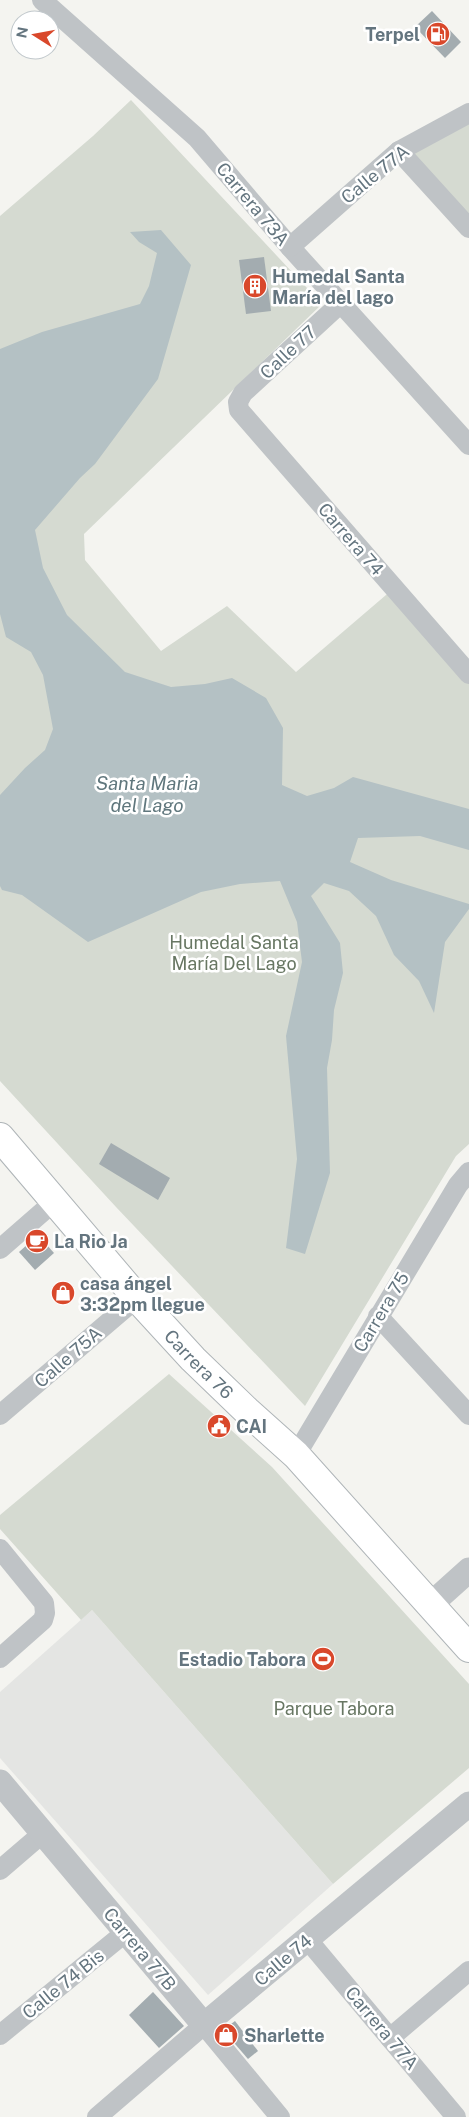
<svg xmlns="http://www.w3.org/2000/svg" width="469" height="2117" font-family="'Public Sans',sans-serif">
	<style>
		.built { fill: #e4e5e3 }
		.green { fill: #d5dad1 }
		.water { fill: #b4c1c4 }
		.building { fill: #a3acb0 }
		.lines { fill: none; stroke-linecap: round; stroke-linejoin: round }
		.secondary-casing { stroke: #afb5b8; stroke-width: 30 }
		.minor { stroke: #bfc3c6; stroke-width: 20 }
		.tertiary { stroke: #bfc3c6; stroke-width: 25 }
		.secondary { stroke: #fff; stroke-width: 28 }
		.labels { text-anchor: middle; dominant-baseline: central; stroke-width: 5; stroke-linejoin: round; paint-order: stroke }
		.poi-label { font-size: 18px; font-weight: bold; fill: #64757f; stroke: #fff; text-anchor: start }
		.street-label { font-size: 18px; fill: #64757f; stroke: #fff }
		.park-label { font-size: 18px; fill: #687763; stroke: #fff }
		.water-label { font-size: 19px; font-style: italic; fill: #60777d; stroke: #fff }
	</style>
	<rect width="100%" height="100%" fill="#f4f4f0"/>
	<!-- built -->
	<polygon class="built" points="92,1610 333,1884 208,1995 0,1758 0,1692"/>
	<!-- green -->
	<g class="green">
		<polygon points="131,100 322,304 84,534 85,560 161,651 227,606 296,672 393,589 469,675 469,1144 456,1156 305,1406 116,1207 0,1081 0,216 93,136"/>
		<polygon points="469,120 469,215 412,154"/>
		<polygon points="169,1374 272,1467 469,1684 469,1768 333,1884 92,1610 81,1620 0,1529 0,1515"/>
	</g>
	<!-- water -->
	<polygon class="water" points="161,230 191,265 158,379 95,464 80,478 35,530 43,568 67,615 125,672 171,687 205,684 232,678 266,698 283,728 282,785 307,796 334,788 353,777 469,809 469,850 420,836 358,838 350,862 391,880 469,904 469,909 445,942 434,1013 419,981 394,955 376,916 349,891 324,883 311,896 340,943 343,973 334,1010 332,1040 327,1068 330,1173 305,1254 286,1248 297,1159 286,1036 302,962 297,922 280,881 240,884 201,892 88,942 22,895 2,890 0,886 0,795 25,768 45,750 53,729 43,675 31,652 6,637 0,614 0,349 42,332 140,304 149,286 157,253 139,242 130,232"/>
	<!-- building -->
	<g class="building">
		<polygon points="432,11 461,42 445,58 415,27"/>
		<polygon points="264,257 271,311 246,314 239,260"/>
		<polygon points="111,1143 170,1178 158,1200 99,1164"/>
		<polygon points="38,1235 54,1253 35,1270 19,1252"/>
		<polygon points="153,1992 184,2026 159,2048 129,2015"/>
		<polygon points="235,2021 258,2051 248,2059 223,2030"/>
	</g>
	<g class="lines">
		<!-- secondary casing -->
		<g class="secondary-casing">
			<g id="secondary">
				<path id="s1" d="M0 1137 137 1298 193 1359 248 1412 296 1455 469 1648"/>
			</g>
		</g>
		<!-- minor -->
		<g class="minor">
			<polyline points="42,0 197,138 290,247 469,445"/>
			<polyline points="399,151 469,228"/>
			<polyline points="290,247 399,151 469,113"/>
			<polyline points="341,303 243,393 238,402 239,410 469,674"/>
			<polyline points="0,1249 55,1201"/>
			<polyline points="378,1316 469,1415"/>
			<polyline points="0,1415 137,1298"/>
			<polyline points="296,1455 458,1185 469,1172"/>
			<polyline points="0,1549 44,1603 45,1613 43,1620 0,1658"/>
			<polyline points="0,1870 43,1833"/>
			<polyline points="307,1939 456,2117"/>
			<polyline points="0,2035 126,1932"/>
			<polyline points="390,2038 469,1971"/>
			<polyline points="97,2117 204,2025 280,2117"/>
		</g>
		<!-- tertiary -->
		<g class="tertiary">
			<polyline points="430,1605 469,1570"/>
			<polyline points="0,1782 204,2025 469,1804"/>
		</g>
		<!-- secondary -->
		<use href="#secondary" class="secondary"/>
	</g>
	<!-- icons -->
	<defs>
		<g id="fuel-disc" transform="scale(1.25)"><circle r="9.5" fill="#d9482b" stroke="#fff"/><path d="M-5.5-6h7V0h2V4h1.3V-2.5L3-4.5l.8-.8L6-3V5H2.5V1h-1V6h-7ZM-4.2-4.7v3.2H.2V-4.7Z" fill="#fff"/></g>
		<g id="building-disc" transform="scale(1.25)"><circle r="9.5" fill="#d9482b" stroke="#fff"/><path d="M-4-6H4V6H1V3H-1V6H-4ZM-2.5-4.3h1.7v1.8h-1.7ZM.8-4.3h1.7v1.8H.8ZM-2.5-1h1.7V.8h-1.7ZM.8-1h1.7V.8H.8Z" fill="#fff"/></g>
		<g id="cafe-disc" transform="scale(1.25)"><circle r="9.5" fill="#d9482b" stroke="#fff"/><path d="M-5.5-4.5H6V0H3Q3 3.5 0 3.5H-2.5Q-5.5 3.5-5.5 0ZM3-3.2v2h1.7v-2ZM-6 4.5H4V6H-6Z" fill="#fff"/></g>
		<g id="shop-disc" transform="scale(1.25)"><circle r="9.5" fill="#d9482b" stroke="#fff"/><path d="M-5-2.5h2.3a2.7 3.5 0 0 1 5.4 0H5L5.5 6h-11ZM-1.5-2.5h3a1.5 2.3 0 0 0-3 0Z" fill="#fff"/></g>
		<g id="civic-disc" transform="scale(1.25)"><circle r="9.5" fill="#d9482b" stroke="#fff"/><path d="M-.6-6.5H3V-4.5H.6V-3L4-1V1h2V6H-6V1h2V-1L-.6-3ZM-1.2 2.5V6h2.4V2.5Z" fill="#fff"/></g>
		<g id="stadium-disc" transform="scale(1.25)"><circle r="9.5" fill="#d9482b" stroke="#fff"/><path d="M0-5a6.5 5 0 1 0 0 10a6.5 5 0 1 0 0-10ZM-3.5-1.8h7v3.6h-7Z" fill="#fff"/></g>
	</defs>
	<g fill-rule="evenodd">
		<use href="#fuel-disc" x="438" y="34"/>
		<use href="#building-disc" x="255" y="286"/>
		<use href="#cafe-disc" x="37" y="1241"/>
		<use href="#shop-disc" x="63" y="1293"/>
		<use href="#civic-disc" x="219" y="1426"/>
		<use href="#stadium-disc" x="323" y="1659"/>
		<use href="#shop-disc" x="226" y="2035"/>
	</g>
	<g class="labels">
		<!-- poi labels -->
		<g class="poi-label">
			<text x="420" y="34" text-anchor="end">Terpel</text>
			<text x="272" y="276">Humedal Santa<tspan x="272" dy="21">María del lago</tspan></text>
			<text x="54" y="1241">La Rio Ja</text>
			<text x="80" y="1283">casa ángel<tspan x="80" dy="21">3:32pm llegue</tspan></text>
			<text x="236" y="1426">CAI</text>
			<text x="306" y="1659" text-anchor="end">Estadio Tabora</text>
			<text x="244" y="2035">Sharlette</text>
		</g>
		<!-- street labels -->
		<g class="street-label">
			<text transform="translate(375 174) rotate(-39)">Calle 77A</text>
			<text transform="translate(253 204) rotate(50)">Carrera 73A</text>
			<text transform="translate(288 352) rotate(-43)">Calle 77</text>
			<text transform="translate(351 539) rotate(49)">Carrera 74</text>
			<text transform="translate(381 1312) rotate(-59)">Carrera 75</text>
			<text transform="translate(68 1357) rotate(-41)">Calle 75A</text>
			<text stroke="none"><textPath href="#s1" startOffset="302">Carrera 76</textPath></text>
			<text transform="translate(140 1949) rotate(50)">Carrera 77B</text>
			<text transform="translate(283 1960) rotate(-40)">Calle 74</text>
			<text transform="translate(63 1984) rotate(-39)">Calle 74 Bis</text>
			<text transform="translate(382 2028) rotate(50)">Carrera 77A</text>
		</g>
		<!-- park labels -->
		<g class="park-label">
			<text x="234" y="942">Humedal Santa<tspan x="234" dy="21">María Del Lago</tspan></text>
			<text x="334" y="1708">Parque Tabora</text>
		</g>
		<!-- water labels -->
		<g class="water-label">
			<text x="147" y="783">Santa Maria<tspan x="147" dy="22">del Lago</tspan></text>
		</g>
	</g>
	<!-- north arrow -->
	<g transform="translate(35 35) rotate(281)"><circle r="24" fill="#ffffff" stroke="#c1c8cc"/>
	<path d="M0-4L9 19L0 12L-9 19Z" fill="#d9482b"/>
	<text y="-8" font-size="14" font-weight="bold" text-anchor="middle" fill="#64757f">N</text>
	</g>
</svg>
